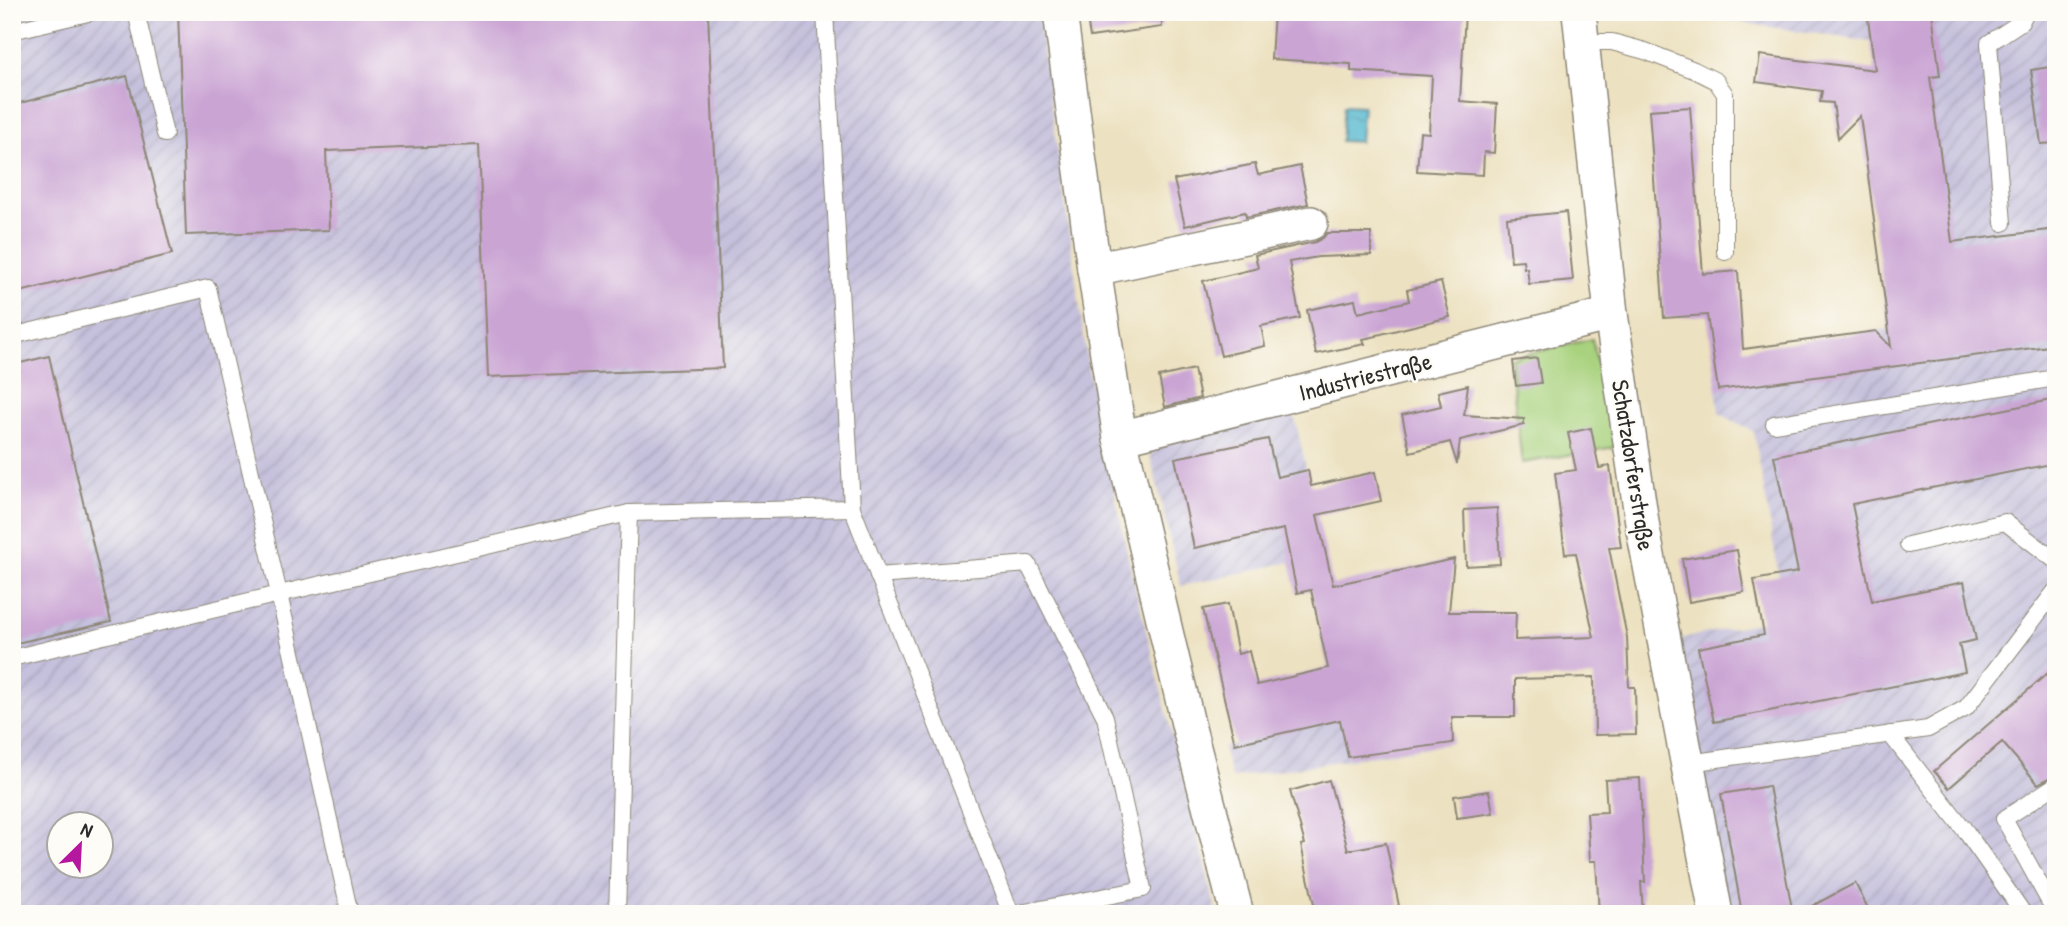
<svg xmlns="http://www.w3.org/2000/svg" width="2068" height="926" font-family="'Patrick Hand',sans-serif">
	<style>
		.industrial { fill: url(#industrial-furrows); fill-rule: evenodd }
		.garden { fill: #a8d27d; stroke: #6a7e54; stroke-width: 2 }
		.water { fill: url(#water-ripples); stroke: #3e707c; stroke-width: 2 }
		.building { fill: #caa5d4 }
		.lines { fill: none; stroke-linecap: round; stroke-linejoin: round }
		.service-casing { stroke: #8c8676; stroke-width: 18 }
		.minor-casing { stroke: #8c8676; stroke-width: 36 }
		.service { stroke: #fff; stroke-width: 16 }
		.minor { stroke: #fff; stroke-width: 33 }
		.labels { text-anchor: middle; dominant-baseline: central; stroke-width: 5; stroke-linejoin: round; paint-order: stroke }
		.street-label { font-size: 24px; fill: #2b2b2b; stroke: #fdfcf7 }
	</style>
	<defs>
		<pattern id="industrial-furrows" width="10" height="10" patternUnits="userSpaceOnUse" patternTransform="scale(1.75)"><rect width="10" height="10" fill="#c5c0db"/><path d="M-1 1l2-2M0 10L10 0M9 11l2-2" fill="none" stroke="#a9a5bc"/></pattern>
		<pattern id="water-ripples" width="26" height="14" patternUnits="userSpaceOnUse" patternTransform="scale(1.75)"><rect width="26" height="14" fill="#50b6ce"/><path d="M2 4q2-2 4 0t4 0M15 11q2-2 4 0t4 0" fill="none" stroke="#4394a7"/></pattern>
	</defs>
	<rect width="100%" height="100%" fill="#fdfcf7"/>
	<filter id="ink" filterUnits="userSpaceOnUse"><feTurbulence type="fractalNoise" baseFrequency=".0143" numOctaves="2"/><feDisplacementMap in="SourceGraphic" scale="14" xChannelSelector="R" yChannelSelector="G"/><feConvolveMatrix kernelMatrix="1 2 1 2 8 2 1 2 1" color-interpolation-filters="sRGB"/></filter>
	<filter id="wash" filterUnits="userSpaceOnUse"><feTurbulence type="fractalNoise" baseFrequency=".00686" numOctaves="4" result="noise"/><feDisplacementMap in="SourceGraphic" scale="28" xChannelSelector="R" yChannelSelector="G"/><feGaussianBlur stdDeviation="1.57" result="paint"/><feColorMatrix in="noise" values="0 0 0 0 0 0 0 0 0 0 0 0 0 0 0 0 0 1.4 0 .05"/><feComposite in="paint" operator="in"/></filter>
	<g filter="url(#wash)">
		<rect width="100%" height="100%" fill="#ece1c0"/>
		<!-- industrial -->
		<g class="industrial">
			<path d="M12 12H905L909 16 944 12H1038L1089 373 1131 570 1217 914H12ZM60 824H102V866H60Z"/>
			<polygon points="1672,12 2056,12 2056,914 1725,914 1674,640 1786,617 1754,432 1719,413 1713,353 1889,329 1877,84 1871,42"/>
			<polygon points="1293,410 1333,585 1454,559 1447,635 1453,743 1231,778 1223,747 1287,732 1276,681 1328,668 1311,590 1297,593 1290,562 1181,586 1150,455 1157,443"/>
		</g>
		<!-- garden -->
		<polygon class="garden" points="1592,339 1615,447 1522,463 1510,358"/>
		<!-- water -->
		<polygon class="water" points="1344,105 1363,106 1360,142 1341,141"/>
		<g id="blocks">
			<!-- building -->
			<g class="building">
				<polygon points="178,12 708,12 723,368 488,377 479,145 326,151 329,230 186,235"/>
				<polygon points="1086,12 1161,12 1162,27 1090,37"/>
				<polygon points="1274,12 1465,12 1460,101 1497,104 1494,153 1484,152 1483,175 1417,171 1420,132 1429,133 1432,76 1351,71 1351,64 1271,59"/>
				<polygon points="1874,12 1932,12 1940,76 1930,77 1952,242 2056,229 2056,345 1718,390 1707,315 1664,318 1649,110 1690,107 1703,274 1738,271 1743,349 1876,331 1891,347 1860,116 1838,138 1833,103 1820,102 1822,91 1756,82 1760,55 1875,70 1868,19 1875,18"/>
				<polygon points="2056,66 2056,143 2041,144 2031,70"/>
				<polygon points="127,76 172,254 12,294 12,105"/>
				<polygon points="1255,164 1258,175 1300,166 1308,204 1246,217 1245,212 1185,226 1174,180"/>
				<polygon points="1566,212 1573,280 1529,284 1527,268 1524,268 1523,260 1511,261 1507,218"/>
				<polygon points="1327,233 1371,233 1371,255 1318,257 1289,262 1300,318 1261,326 1265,346 1221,356 1203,281 1258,268 1255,255 1315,242 1323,238"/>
				<polygon points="1441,282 1450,317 1377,335 1377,336 1363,339 1365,344 1316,354 1307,310 1355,300 1358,313 1409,301 1407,290"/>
				<polygon points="49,356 111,622 12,644 12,365"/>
				<polygon points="1537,358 1541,383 1516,386 1513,361"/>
				<polygon points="1194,369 1200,398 1165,407 1159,377"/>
				<polygon points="1468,385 1464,415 1524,419 1524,425 1460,440 1457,464 1450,442 1410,452 1402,415 1441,406 1438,392"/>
				<polygon points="2056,399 2056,463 1852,504 1872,601 1964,582 1976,640 1959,644 1965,672 1714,722 1698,648 1764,635 1754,580 1798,572 1774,456"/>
				<polygon points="1591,428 1599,468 1610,466 1621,547 1609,548 1627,637 1629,687 1635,687 1636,734 1595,735 1594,677 1515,679 1515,717 1452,717 1453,743 1348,757 1340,720 1235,744 1203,609 1228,604 1238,654 1249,651 1257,685 1328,668 1311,590 1297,593 1284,529 1194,548 1175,458 1268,439 1277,477 1308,470 1311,486 1375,472 1381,501 1317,515 1333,585 1454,559 1449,612 1516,612 1515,640 1594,637 1576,553 1565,554 1555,473 1576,470 1568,433"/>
				<polygon points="1497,508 1500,564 1466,566 1464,510"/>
				<polygon points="1737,550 1744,592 1689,602 1682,559"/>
				<polygon points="2056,666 2056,775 2038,784 2002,742 1949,788 1934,771"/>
				<polygon points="1640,778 1645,882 1641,882 1643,914 1599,914 1596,861 1590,861 1587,813 1607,812 1605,780"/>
				<polygon points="1329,780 1348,850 1386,843 1399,906 1363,914 1316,914 1301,845 1305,844 1290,791"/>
				<polygon points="1769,786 1793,914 1742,914 1721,794"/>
				<polygon points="1489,791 1493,813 1457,818 1454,796"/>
				<polygon points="1855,883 1871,914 1797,914"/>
			</g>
		</g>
	</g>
	<g filter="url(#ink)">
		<use href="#blocks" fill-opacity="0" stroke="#8c8676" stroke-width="2"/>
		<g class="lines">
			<!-- service casing -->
			<g class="service-casing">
				<g id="service">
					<polyline points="136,12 165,134"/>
					<polyline points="12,31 92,12"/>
					<polyline points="1582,42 1612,42 1645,51 1694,70 1716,81 1725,94 1725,252"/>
					<polyline points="2003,223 1989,43 2021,22 2026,12"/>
					<polyline points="12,336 208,288 279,594 350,914"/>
					<polyline points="1774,424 2056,378"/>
					<polyline points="852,508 1011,914"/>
					<polyline points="1908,545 2005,522 2056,561"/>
					<polyline points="878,576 1028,564 1105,717 1143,889 1015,914"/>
					<polyline points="12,658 279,594 629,513 852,508 825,12"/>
					<polyline points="1890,734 1967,833 2024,914"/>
					<polyline points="1689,763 1928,729 1966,708 2056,590"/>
					<polyline points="2056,785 2004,819 2049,901 2056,901"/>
					<polyline points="617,914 629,513"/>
				</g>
			</g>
			<!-- minor casing -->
			<g class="minor-casing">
				<g id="minor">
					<polyline points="1060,12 1094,269 1120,438 1189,728 1237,914"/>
					<polyline points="1579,12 1611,314 1643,529 1716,914"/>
					<polyline points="1094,269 1311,223"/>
					<polyline points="1120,438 1611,314"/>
				</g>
			</g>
			<!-- service -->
			<use href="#service" class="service"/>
			<!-- minor -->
			<use href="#minor" class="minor"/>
		</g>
	</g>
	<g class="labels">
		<!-- street labels -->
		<g class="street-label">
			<text transform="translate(1365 376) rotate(-14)">Industriestraße</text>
			<text transform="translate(1634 465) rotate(81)">Schatzdorferstraße</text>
		</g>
	</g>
	<!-- margin -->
	<rect width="2068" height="926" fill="none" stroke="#fdfcf7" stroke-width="42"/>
	<!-- north arrow -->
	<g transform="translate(80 845) rotate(24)"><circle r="33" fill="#fdfcf7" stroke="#a9a8a5" stroke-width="2"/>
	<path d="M0-5L12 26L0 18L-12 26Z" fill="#b5179e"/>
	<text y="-10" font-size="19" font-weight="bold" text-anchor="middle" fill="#2b2b2b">N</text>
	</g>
</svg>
